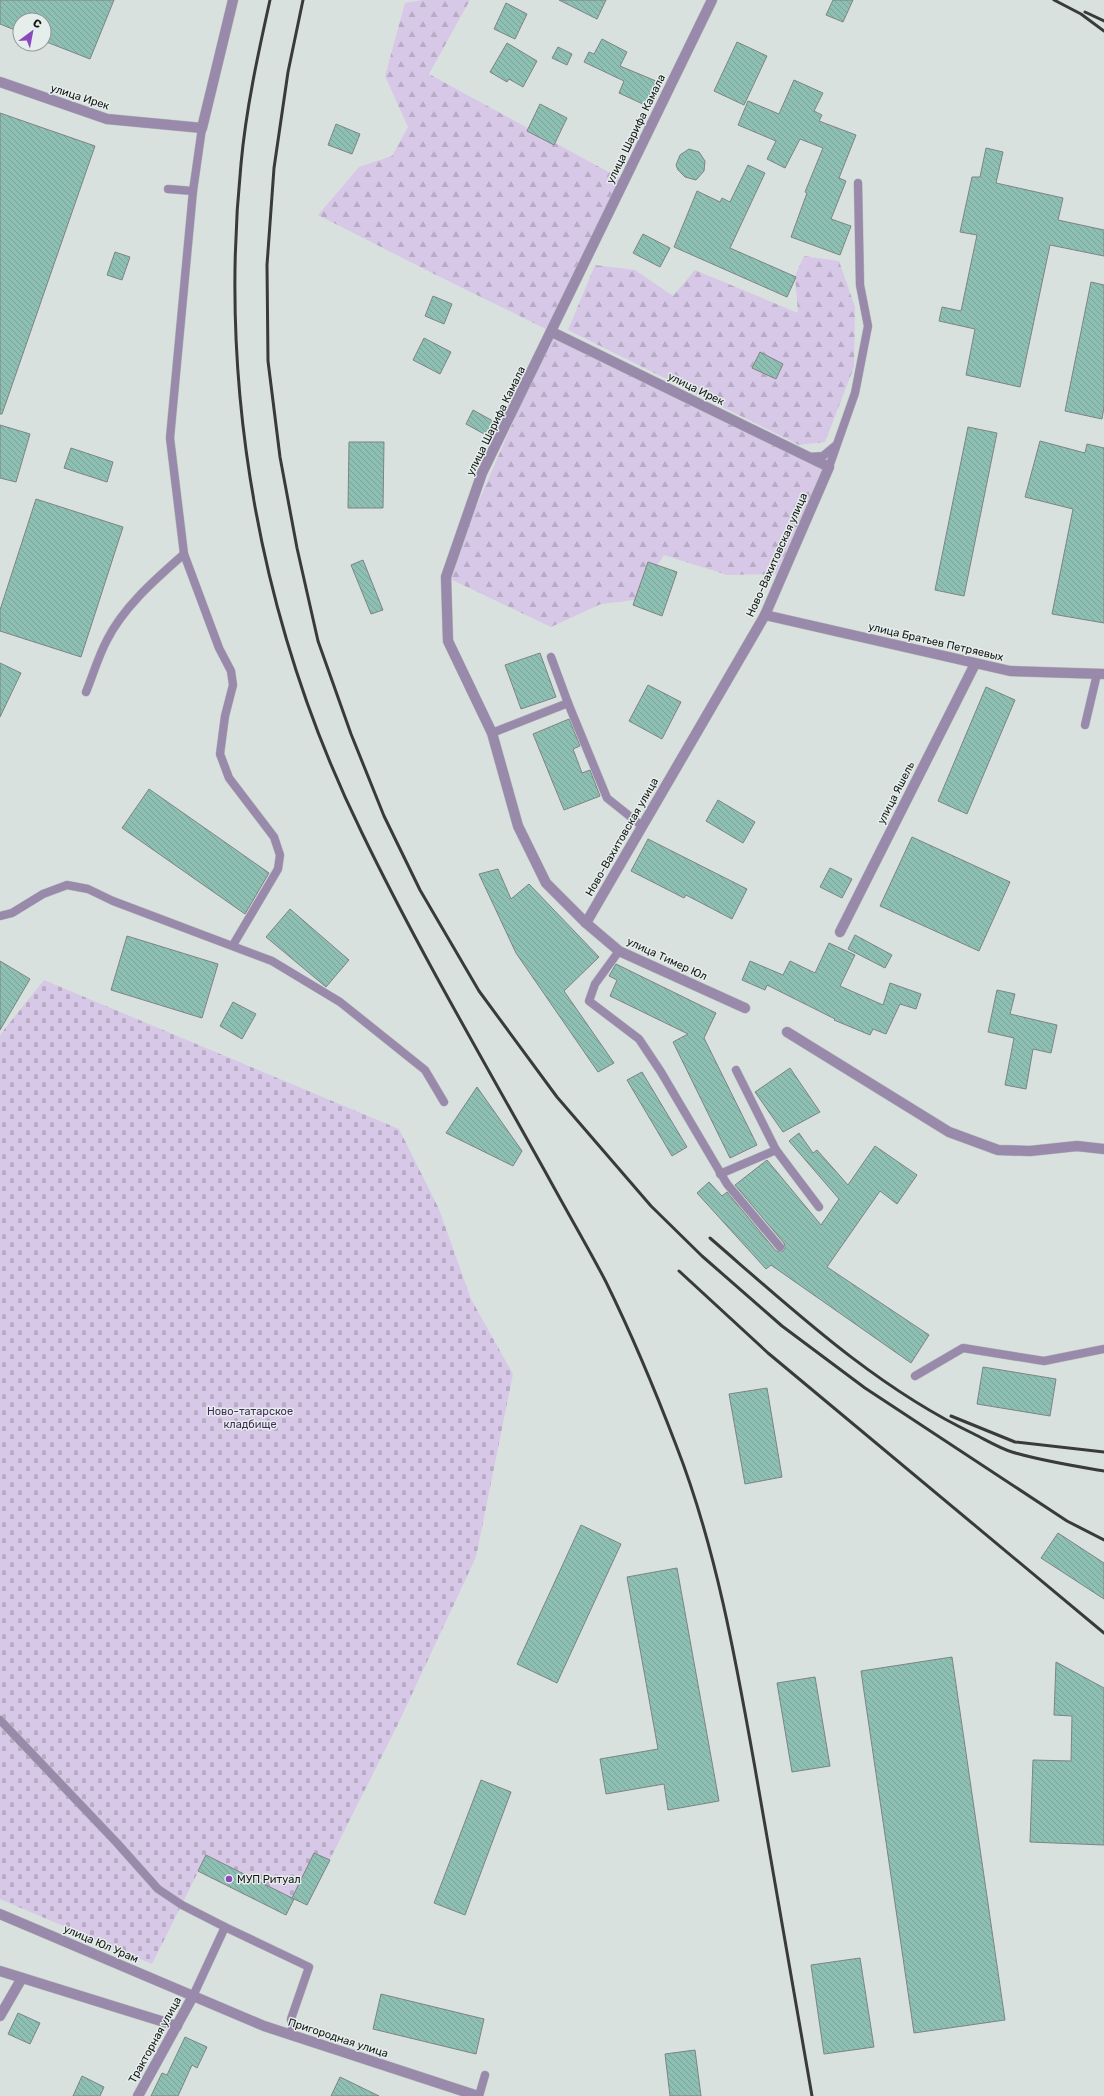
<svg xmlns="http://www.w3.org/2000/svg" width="1104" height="2096" font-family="Rubik,sans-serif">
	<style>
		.forest { fill: url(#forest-firs) }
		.cemetery { fill: url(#cemetery-stones) }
		.building { fill: url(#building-back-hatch); stroke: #7d8482 }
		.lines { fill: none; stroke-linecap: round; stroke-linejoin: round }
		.lane-casing { stroke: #b6bdbb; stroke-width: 9 }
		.street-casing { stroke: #b6bdbb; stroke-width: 11 }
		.lane { stroke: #9989aa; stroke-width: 8 }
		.street { stroke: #9989aa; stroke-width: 10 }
		.rail { stroke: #383b3a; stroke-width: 3 }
		.poi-dot { fill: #8a49be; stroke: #e6eeec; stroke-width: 1.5 }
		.labels { text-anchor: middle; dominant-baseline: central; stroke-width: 3; stroke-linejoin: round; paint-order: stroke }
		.street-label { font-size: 11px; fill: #151717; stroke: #e6eeec }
		.park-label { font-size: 11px; fill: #452c5c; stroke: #e6eeec }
		.poi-label { font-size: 11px; fill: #151717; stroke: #e6eeec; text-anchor: start }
	</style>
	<defs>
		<pattern id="forest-firs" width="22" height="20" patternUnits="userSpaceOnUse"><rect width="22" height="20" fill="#d7c8e7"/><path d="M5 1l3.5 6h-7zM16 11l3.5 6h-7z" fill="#b8abc5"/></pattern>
		<pattern id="cemetery-stones" width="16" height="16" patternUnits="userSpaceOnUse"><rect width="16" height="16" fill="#d7c8e7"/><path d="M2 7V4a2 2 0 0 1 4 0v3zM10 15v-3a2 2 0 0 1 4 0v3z" fill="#b8abc5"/></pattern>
		<pattern id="building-back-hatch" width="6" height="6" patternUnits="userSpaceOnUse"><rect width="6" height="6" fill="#8ebfb3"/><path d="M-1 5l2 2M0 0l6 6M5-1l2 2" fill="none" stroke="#7aa399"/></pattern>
	</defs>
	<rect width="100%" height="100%" fill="#d9e1df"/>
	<!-- forest -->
	<g class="forest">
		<polygon points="422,0 470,0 429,74 625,181 553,332 829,467 783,574 727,575 664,555 635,600 601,604 551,627 446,577 552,332 432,273 318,215 359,167 392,156 408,127 385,76 405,3"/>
		<polygon points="804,256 839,261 855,307 854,367 825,442 799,445 568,330 595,265 635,270 673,296 695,270 798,313 795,276"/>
	</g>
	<!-- cemetery -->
	<polygon class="cemetery" points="44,980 399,1129 439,1209 471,1299 513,1374 476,1557 398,1724 307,1905 294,1899 286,1915 198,1872 152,1964 0,1899 0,1035"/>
	<!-- building -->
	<g class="building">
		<polygon points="0,0 114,0 90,59 44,41 44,20 20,20 20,32 0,24"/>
		<polygon points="559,0 606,0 597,19"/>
		<polygon points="833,0 853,0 843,22 826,15"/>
		<polygon points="506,3 527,14 515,39 494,29"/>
		<polygon points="602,39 627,52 620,66 656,81 645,105 619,93 624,81 584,62 589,52 594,54"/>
		<polygon points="737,42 767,56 744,105 714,91"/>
		<polygon points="507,43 537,61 523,87 509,79 507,82 490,72"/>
		<polygon points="558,47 572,54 567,65 552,58"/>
		<polygon points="794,80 823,93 814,111 822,115 819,121 856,135 839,178 846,181 831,219 851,226 840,255 791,237 807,193 805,192 823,148 800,139 785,168 767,159 776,141 738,125 748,101 779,114"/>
		<polygon points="540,104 567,118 554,145 527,131"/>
		<polygon points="0,113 95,146 2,414 0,414"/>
		<polygon points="336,124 360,134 352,154 328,145"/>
		<polygon points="986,148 1003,152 996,183 1063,198 1058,220 1104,230 1104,256 1050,245 1020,387 966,375 975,329 939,321 942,307 961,311 977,235 960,232 972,177 980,177"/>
		<polygon points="689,149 699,152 705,161 704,171 696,180 685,177 678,170 676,165 680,155"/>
		<polygon points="748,165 765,173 730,248 796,277 787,297 674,247 697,191 720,202 722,198 730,202"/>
		<polygon points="643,234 670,248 660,267 633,253"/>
		<polygon points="115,252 130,257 122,280 107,275"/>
		<polygon points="1091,282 1104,285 1104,407 1102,419 1065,411"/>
		<polygon points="433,296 452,304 444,324 425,316"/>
		<polygon points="424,338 451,352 440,374 413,360"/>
		<polygon points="760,352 783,364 776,379 752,368"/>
		<polygon points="473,410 493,421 486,435 466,424"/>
		<polygon points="0,425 30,434 16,482 0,478"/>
		<polygon points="968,427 997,433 964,596 935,590"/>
		<polygon points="1040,441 1085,453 1087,444 1104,448 1104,623 1052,614 1073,509 1025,497"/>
		<polygon points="349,442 384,442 383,508 348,508"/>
		<polygon points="71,448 113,462 107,482 64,468"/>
		<polygon points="36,499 123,527 81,657 0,631 0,610"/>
		<polygon points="363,560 383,610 371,614 351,565"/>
		<polygon points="648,562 677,572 662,616 633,605"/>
		<polygon points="540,653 556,697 521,709 505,665"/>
		<polygon points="0,663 21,673 0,717"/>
		<polygon points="648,685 681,702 662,739 629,721"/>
		<polygon points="986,687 1015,700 967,814 938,801"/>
		<polygon points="569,719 580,746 573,749 582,773 590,770 600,796 564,810 533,734"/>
		<polygon points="149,789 269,873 245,914 122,828"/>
		<polygon points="718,800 755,822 743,843 706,821"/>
		<polygon points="912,837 1010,882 979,951 880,906"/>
		<polygon points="648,839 747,889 732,919 686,895 684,898 631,871"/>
		<polygon points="830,868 852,879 842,898 820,887"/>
		<polygon points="498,869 511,899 529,884 599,957 564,991 614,1063 598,1072 516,953 479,874"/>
		<polygon points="290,909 349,960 326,987 266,937"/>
		<polygon points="855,935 892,955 885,968 848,949"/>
		<polygon points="127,936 218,964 202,1018 111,990"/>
		<polygon points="829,943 855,955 840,986 883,1005 890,983 921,994 916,1009 900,1004 886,1034 873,1029 870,1035 834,1020 835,1019 767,985 765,990 742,980 750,961 783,975 790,961 815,973"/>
		<polygon points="0,961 30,979 0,1030"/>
		<polygon points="616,964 716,1013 704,1038 757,1145 730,1158 673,1042 688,1034 610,996 617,980 609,976"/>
		<polygon points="997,990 1015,994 1010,1014 1057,1025 1051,1053 1033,1049 1026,1089 1005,1085 1014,1038 988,1032"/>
		<polygon points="233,1002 256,1014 242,1039 220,1026"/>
		<polygon points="790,1068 820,1112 783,1132 755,1092"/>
		<polygon points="642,1072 687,1147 672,1156 627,1080"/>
		<polygon points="477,1087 522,1151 513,1166 446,1133"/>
		<polygon points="799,1133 813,1153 817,1150 848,1185 875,1146 917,1175 897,1204 880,1191 827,1267 929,1335 911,1363 771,1265 766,1269 697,1193 709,1182 722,1196 727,1192 776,1251 783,1251 785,1248 784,1243 735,1185 767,1160 821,1225 839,1199 789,1141"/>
		<polygon points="983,1367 1056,1379 1050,1416 977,1404"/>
		<polygon points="767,1388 782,1477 745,1484 729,1394"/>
		<polygon points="581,1525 621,1544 557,1683 517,1664"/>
		<polygon points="1058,1533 1104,1563 1104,1599 1041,1558"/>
		<polygon points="677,1568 719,1801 668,1810 664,1784 606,1794 600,1759 658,1749 627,1577"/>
		<polygon points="952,1657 1005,2020 914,2033 861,1671"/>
		<polygon points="1056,1662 1104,1688 1104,1845 1030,1842 1033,1760 1071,1761 1072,1716 1054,1715"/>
		<polygon points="815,1677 830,1766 792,1772 777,1683"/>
		<polygon points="481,1780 511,1792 465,1915 434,1903"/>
		<polygon points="314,1853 330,1860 307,1905 292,1898"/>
		<polygon points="206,1855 294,1899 286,1915 198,1871"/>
		<polygon points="860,1958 874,2047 824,2054 811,1965"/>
		<polygon points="381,1994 484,2019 476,2054 373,2029"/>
		<polygon points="18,2013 40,2023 30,2044 8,2034"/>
		<polygon points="185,2037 207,2047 197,2068 192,2065 178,2096 151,2096 162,2073 167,2075"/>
		<polygon points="695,2050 701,2096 670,2096 665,2054"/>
		<polygon points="82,2076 104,2087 100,2096 73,2096"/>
		<polygon points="340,2077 379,2096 331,2096"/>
	</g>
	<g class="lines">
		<!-- lane casing -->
		<g class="lane-casing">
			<g id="lane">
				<polyline points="202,128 193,191 170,438 184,554 219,648 231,671 233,685 225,716 220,754 229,778 274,837 280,855 278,869 233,945"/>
				<polyline points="168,189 193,191"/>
				<polyline points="809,457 823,456 835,446"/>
				<polyline points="829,467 855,393 868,326 860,285 858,183"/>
				<polyline points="551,657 568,703 607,798 642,826"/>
				<path d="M86 692C93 675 98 657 107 640 124 606 156 579 184 554"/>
				<polyline points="1085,725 1097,674"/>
				<polyline points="492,733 568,703"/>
				<polyline points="0,916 12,913 43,894 67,885 88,889 113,901 272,961 340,1002 425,1070 444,1102"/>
				<polyline points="619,951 595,984 589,1001 639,1039 661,1072 727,1184 780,1247"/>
				<polyline points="736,1070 776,1150 819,1207"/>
				<polyline points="720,1174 776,1150"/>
				<polyline points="915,1376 963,1348 1044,1361 1104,1349"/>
				<polyline points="0,1720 117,1843 158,1889 182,1905 225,1927 193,1996"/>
				<polyline points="225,1927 309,1967 291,2019 293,2036"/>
				<polyline points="479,2096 485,2075"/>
			</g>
		</g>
		<!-- street casing -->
		<g class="street-casing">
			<g id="street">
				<polyline points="712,0 482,473 446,577 448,641 492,733 518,826 546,883 586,923 619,951 745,1008"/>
				<polyline points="0,82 107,119 202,128 233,0"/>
				<polyline points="552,332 829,467 765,615 586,923"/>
				<polyline points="765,615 1010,671 1104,674"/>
				<polyline points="840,932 975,664"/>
				<polyline points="787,1032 949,1132 998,1150 1030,1151 1077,1146 1104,1149"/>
				<polyline points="0,1914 264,2026 478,2096"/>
				<polyline points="0,1971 177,2026"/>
				<polyline points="0,2016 22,1978"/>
				<polyline points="138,2096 193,1996"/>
			</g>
		</g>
		<!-- lane -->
		<use href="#lane" class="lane"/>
		<!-- street -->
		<use href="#street" class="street"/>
		<!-- rail -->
		<g class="rail">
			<path d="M270 0C258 54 246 109 241 164 218 392 261 627 362 833 420 953 488 1068 552 1184 570 1217 589 1249 606 1282 632 1335 655 1390 676 1445 716 1547 736 1661 755 1768 774 1877 793 1987 812 2096"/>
			<polyline points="303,0 288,72 274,168 267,265 268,361 280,457 297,548 318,641 351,734 384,816 420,890 479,991 557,1097 651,1206 702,1256 782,1326 865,1388 1067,1521 1104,1540"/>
			<polyline points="1054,0 1081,14 1104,31"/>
			<polyline points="1085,12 1104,21"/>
			<path d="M710 1238C792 1309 875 1387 974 1434 986 1440 999 1448 1012 1452 1042 1461 1074 1466 1104 1471"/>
			<polyline points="679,1271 768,1353 1104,1633"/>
			<polyline points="951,1416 1015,1442 1104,1452"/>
		</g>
	</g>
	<!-- markers -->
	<circle class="poi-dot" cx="229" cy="1879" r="4"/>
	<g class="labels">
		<!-- street labels -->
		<g class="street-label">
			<text transform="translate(80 97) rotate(18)">улица Ирек</text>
			<text transform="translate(636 129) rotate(-64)">улица Шарифа Камала</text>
			<text transform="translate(696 389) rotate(26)">улица Ирек</text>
			<text transform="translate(496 421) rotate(-64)">улица Шарифа Камала</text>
			<text transform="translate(777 555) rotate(-66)">Ново-Вахитовская улица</text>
			<text transform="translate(936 642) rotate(13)">улица Братьев Петряевых</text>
			<text transform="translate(896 793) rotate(-63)">улица Яшель</text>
			<text transform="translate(622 837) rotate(-60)">Ново-Вахитовская улица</text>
			<text transform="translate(667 959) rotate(25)">улица Тимер Юл</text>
			<text transform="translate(101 1944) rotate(23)">улица Юл Урам</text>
			<text transform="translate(338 2038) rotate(18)">Пригородная улица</text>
			<text transform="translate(155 2040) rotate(-61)">Тракторная улица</text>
		</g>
		<!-- park labels -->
		<g class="park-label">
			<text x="250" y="1411">Ново-татарское<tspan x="250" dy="13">кладбище</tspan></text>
		</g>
		<!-- poi labels -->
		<g class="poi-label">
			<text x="237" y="1879">МУП Ритуал</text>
		</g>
	</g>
	<!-- north arrow -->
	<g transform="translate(32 32) rotate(32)"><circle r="19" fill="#e6eeec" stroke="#929897"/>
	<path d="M0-3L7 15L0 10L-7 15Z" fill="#8a49be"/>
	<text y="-6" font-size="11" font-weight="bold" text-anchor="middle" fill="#151717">С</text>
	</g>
</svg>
